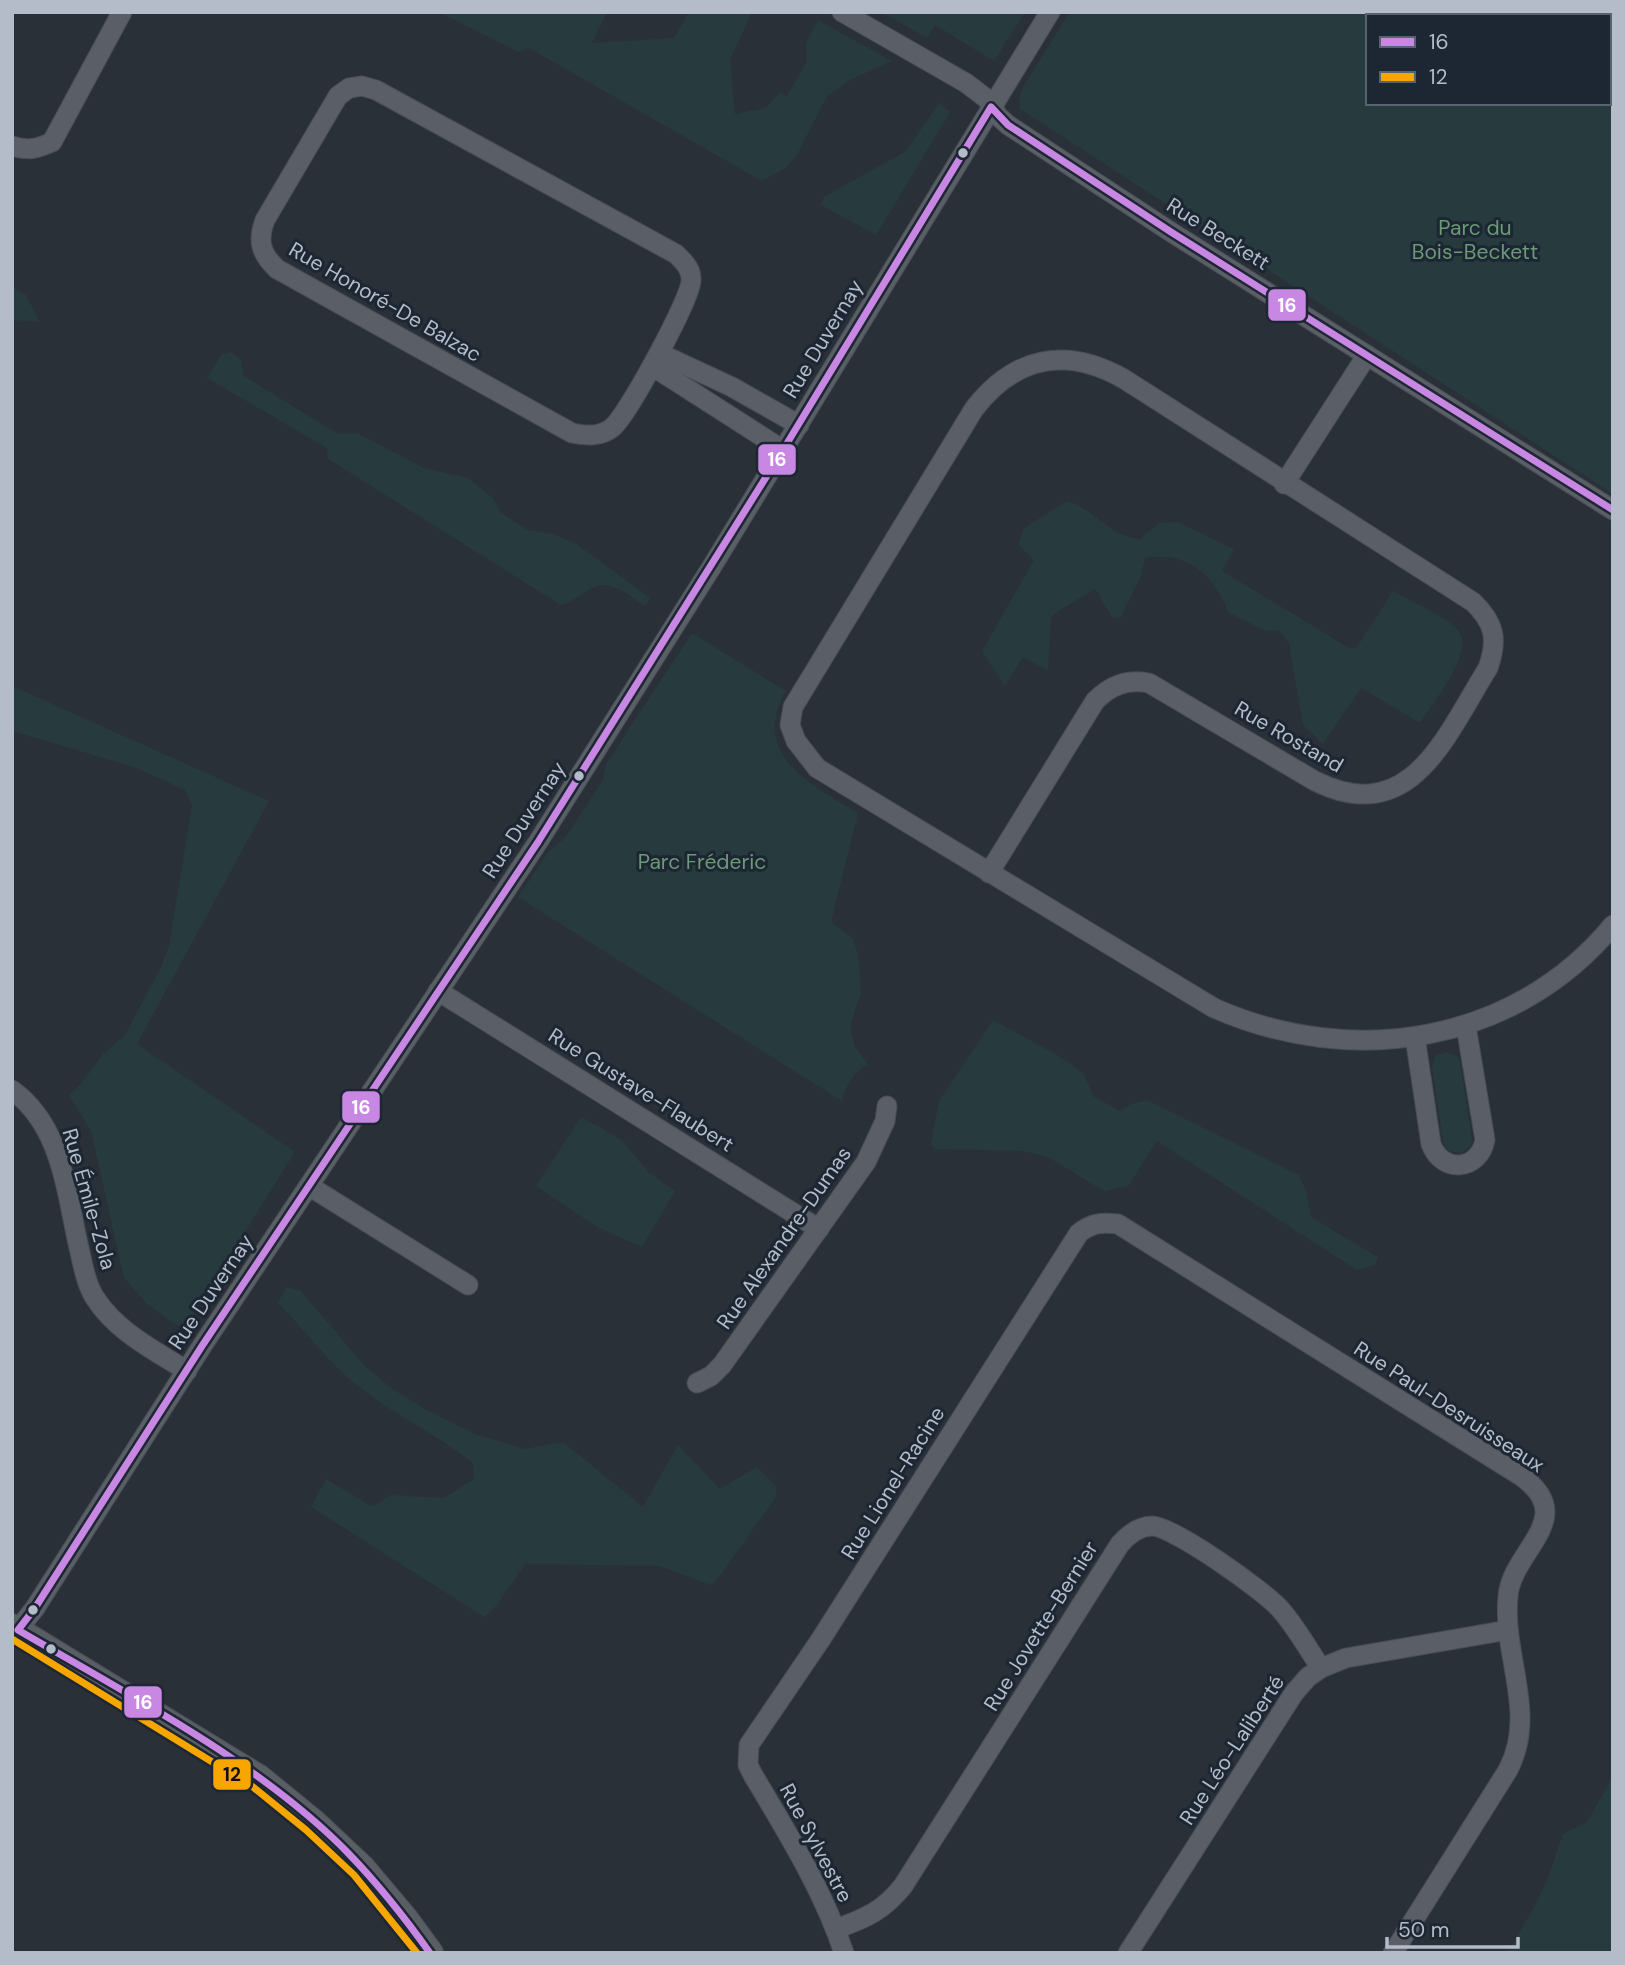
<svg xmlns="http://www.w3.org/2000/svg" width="1625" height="1965" font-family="'DM Sans',sans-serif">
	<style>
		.green { fill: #273a3e; fill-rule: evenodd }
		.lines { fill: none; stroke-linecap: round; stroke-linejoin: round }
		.street-casing { stroke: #484c53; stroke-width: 21 }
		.secondary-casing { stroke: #484c53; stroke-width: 28 }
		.street { stroke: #5a5e66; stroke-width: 19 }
		.secondary { stroke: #595d64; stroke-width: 26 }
		.bus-1-casing { stroke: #1d2633; stroke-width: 12 }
		.bus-2-casing { stroke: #1d2633; stroke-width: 12 }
		.bus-1 { stroke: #c787e3; stroke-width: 7 }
		.bus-2 { stroke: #f7a600; stroke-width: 7 }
		.bus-dot { fill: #b4bcc9; stroke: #1d2633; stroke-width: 2.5 }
		.labels { text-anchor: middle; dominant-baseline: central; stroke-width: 6; stroke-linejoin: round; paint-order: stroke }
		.park-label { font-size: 21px; fill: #6b9a76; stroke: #1d2633 }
		.street-label { font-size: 21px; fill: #b4bcc9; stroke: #1d2633 }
		.line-badge { stroke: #1d2633; stroke-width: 2.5 }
		.badge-label { font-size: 19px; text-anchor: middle; font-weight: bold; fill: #fff }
		.pale-badge-label { font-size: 19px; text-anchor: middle; font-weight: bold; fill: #111 }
	</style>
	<rect width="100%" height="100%" fill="#2a3038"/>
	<!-- green -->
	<g class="green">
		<polygon points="439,12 529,14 531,12 607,12 592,43 674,38 689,12 752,12 730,60 735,114 765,108 780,92 787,96 807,61 806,44 818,20 892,61 848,81 827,96 797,155 787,167 762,181 529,48 519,52"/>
		<polygon points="881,12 1025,12 994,61 935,25 927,38"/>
		<path d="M1070 12H1613V494L1020 109 1019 98 1024 85ZM1368 16H1609V103H1368Z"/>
		<polygon points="939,103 950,112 876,235 821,205 824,197 906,151"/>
		<polygon points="12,286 26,295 40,322 12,320"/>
		<path d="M231 352 241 360 244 376 338 434 357 433 424 468 468 478 494 499 500 512 527 530 552 534 575 543 650 598 645 606C629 596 610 577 590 589 581 595 572 601 561 605L328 459 327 448 207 378 222 354Z"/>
		<path d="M1067 501C1094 509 1112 538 1140 539L1159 523 1178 522 1234 549 1222 571 1351 649 1357 647 1393 591C1408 600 1449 618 1459 631 1475 652 1432 704 1420 723L1361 688 1323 744 1303 725 1289 643 1279 631 1264 630 1228 612C1214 574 1187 551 1145 558L1141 576 1121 617 1113 618 1095 589 1054 614 1051 618 1048 671 1023 657 1005 686 982 651 1034 560 1018 544 1024 528Z"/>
		<path d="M692 633 786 691C749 755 812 785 858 813L831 922 853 938 858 955 861 993 850 1026 855 1047 868 1064C853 1074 847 1083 842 1101L518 897 549 851 565 838 603 780 606 764Z"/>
		<polygon points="12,686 269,801 137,1044 295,1152 185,1328 173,1323 147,1304 124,1278 91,1131 69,1095 80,1085 103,1054 125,1035 161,967 169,946 192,805 185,790 137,768 12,731"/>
		<polygon points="993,1020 1059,1056 1084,1074 1093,1096 1120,1111 1131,1104 1147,1100 1299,1175 1307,1194 1311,1217 1378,1257 1375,1265 1357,1270 1157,1141 1128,1186 1104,1191 1048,1157 1024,1151 936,1149 931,1144 939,1101"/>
		<polygon points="1446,1052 1457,1056 1460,1062 1472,1139 1471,1145 1462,1153 1449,1151 1444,1146 1432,1068 1435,1056"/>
		<polygon points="581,1117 622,1140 648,1172 675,1191 642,1247 597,1227 536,1186"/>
		<path d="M286 1287 300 1290 366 1367 394 1390 427 1410 475 1434 524 1449 563 1442 643 1507 678 1445 720 1489 757 1467 776 1486V1497L717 1580 710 1585 660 1566 525 1564 497 1605 484 1617 311 1507 326 1479 371 1506 377 1505 390 1495 444 1498 474 1479 473 1463C435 1433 390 1413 353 1382 326 1359 303 1329 278 1303Z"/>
		<polygon points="1613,1776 1613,1953 1507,1953 1534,1908 1548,1878 1563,1834 1587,1822"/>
	</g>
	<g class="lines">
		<!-- street casing -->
		<g class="street-casing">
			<g id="street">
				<polyline points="842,12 966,83 987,99 998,116 1008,125 1171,232 1613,510"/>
				<path d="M362 86 376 90 676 254C684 262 692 269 691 281 690 300 628 414 613 427 601 437 587 436 572 433L277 269C261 254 257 241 265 220L338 96 349 88Z"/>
				<path d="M12 146C28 151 37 149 52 142L122 12"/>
				<polyline points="659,353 732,387 799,425"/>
				<polyline points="652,366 783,450"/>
				<polyline points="1284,484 1367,355"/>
				<path d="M989 873 1095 701C1111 685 1127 679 1149 683L1315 781C1411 829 1446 735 1488 668 1498 640 1495 623 1473 602L1124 379C1066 346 1015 356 974 409L793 707 790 725 796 741 817 768 1214 1008C1352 1069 1515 1044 1613 925"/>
				<polyline points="438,991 819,1229"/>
				<path d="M1415 1037 1431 1144C1442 1174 1479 1171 1485 1140L1466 1026"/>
				<path d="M12 1090C62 1126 66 1192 79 1248 83 1265 86 1284 95 1298 117 1332 154 1350 187 1371"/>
				<polyline points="309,1186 468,1285"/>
				<polyline points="697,1383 711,1376 722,1365 866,1162 885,1121 887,1106"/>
				<polyline points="12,1637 35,1608 202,1346 538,842 711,568 1050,12"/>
				<path d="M836 1929C866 1918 883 1911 903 1886L1120 1544C1128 1535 1139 1526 1152 1526 1173 1526 1266 1592 1281 1610 1296 1627 1308 1649 1321 1668"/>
				<path d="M844 1953C823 1890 787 1832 753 1775L748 1765 749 1745 821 1639 1079 1233C1092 1223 1101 1222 1118 1224L1521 1476C1580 1518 1512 1550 1508 1596 1502 1657 1538 1713 1508 1770L1393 1953"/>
				<polyline points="1128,1953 1294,1693 1308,1677 1321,1668 1346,1658 1508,1630"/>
			</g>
		</g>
		<!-- secondary casing -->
		<g class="secondary-casing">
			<polyline id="secondary" points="12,1627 259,1778 313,1822 362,1868 405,1919 430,1953"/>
		</g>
		<!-- street -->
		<use href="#street" class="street"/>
		<!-- secondary -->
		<use href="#secondary" class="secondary"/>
		<!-- bus-1 casing -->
		<g class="bus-1-casing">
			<path id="bus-1" d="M430 1953C405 1918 379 1885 349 1854 261 1763 127 1694 18 1630L35 1608 202 1346 538 842 783 450 991 107 1008 125 1171 232 1613 510"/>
		</g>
		<!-- bus-2 casing -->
		<g class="bus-2-casing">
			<polyline id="bus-2" points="12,1639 253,1787 306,1830 354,1875 417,1953"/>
		</g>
		<!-- bus-1 -->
		<use href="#bus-1" class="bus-1"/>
		<!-- bus-2 -->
		<use href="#bus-2" class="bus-2"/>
	</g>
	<!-- markers -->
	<g class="bus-dot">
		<circle cx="963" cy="153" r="6"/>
		<circle cx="579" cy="776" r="6"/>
		<circle cx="33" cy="1610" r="6"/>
		<circle cx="51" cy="1649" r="6"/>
	</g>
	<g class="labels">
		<!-- park labels -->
		<g class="park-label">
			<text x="1475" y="228">Parc du<tspan x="1475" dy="24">Bois-Beckett</tspan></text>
			<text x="702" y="862">Parc Fréderic</text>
		</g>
		<!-- street labels -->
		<g class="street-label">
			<text transform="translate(1218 234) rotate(32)">Rue Beckett</text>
			<text transform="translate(385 302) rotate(30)">Rue Honoré-De Balzac</text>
			<text transform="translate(823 339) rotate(-59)">Rue Duvernay</text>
			<text transform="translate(1289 737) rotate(30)">Rue Rostand</text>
			<text transform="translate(524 820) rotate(-57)">Rue Duvernay</text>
			<text transform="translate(641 1090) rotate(32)">Rue Gustave-Flaubert</text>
			<text transform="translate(89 1199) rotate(74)">Rue Émile-Zola</text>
			<text transform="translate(784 1238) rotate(-55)">Rue Alexandre-Dumas</text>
			<text transform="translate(211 1292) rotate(-56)">Rue Duvernay</text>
			<text transform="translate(1449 1407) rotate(33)">Rue Paul-Desruisseaux</text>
			<text transform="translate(893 1483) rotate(-58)">Rue Lionel-Racine</text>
			<text transform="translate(1041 1626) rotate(-58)">Rue Jovette-Bernier</text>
			<text transform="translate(1232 1750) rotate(-57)">Rue Léo-Laliberté</text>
			<text transform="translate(816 1843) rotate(62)">Rue Sylvestre</text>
		</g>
	</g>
	<g class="line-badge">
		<rect x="1267" y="288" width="40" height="34" rx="7" fill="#c787e3"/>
		<rect x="757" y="443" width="40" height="33" rx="7" fill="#c787e3"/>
		<rect x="341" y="1090" width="40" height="34" rx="7" fill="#c787e3"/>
		<rect x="123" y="1685" width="40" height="34" rx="7" fill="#c787e3"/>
		<rect x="212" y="1758" width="40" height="33" rx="7" fill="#f7a600"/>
	</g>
	<g class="badge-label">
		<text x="1287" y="312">16</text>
		<text x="777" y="466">16</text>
		<text x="361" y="1114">16</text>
		<text x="143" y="1709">16</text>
	</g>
	<g class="pale-badge-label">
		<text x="232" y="1781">12</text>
	</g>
	<!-- border -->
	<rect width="1625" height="1965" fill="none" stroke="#b4bcc9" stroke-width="28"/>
	<!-- legend -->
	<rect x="1366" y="14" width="245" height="91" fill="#1d2633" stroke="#59626f" stroke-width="2"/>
	<rect x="1380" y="37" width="35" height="10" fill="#c787e3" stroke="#59626f" stroke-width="2"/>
	<text x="1429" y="49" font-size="21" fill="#b4bcc9">16</text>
	<rect x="1380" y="72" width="35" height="10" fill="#f7a600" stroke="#59626f" stroke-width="2"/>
	<text x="1429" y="84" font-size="21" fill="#b4bcc9">12</text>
	<!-- scale -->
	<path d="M1387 1937v10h131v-10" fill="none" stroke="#b4bcc9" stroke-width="3.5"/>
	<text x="1398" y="1937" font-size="21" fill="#b4bcc9" stroke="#1d2633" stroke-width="5" paint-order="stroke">50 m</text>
</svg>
